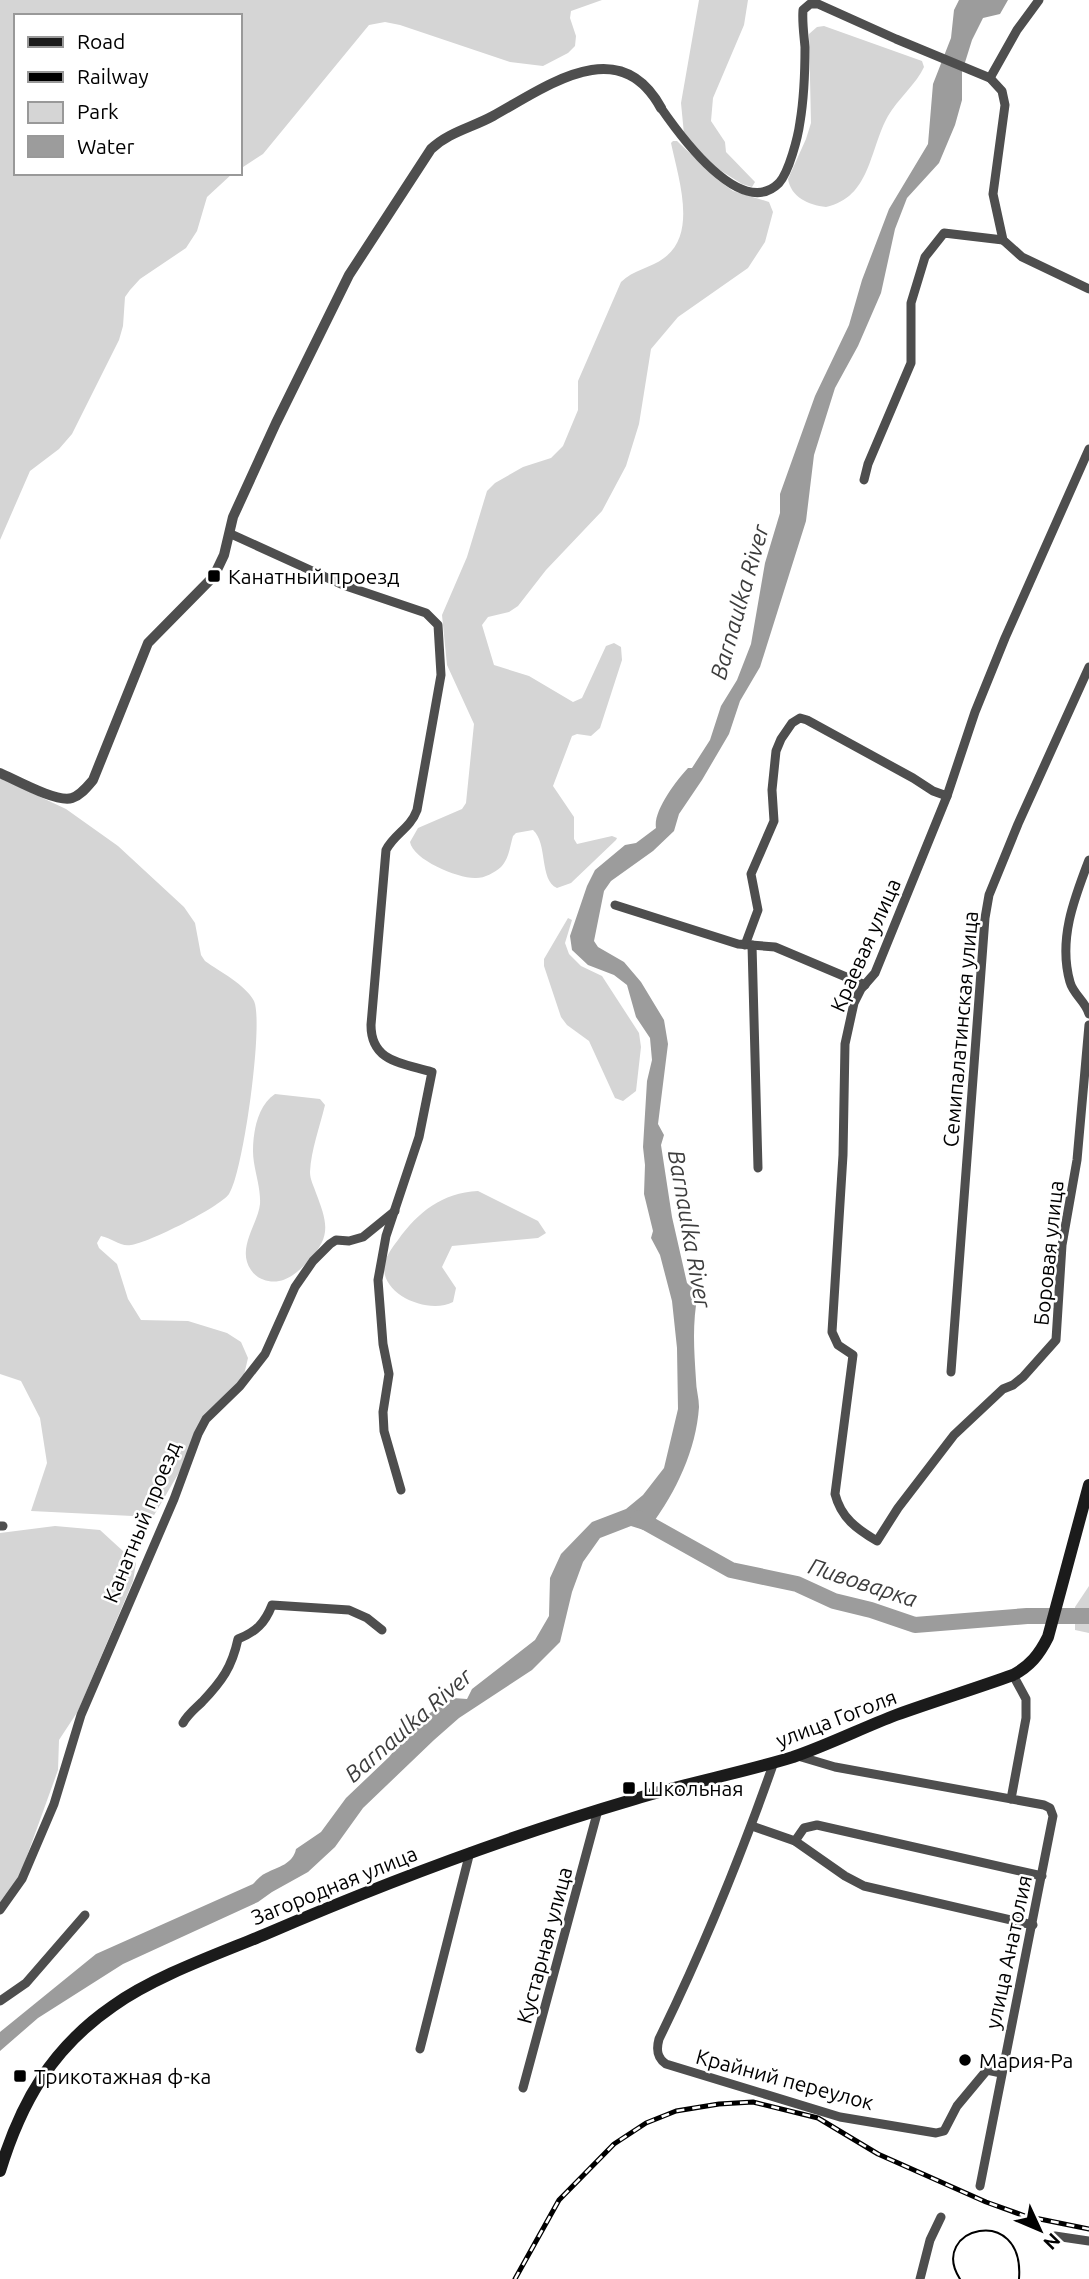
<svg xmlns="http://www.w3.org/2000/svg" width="1089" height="2279" font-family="Ubuntu,sans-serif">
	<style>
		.green { fill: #d5d5d5 }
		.water { fill: #9c9c9c }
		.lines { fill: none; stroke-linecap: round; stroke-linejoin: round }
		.river { stroke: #9c9c9c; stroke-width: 16 }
		.minor { stroke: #4e4e4e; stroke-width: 9 }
		.tertiary { stroke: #4e4e4e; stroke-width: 10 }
		.secondary { stroke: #1b1b1b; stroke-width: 12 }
		.tram { stroke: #000; stroke-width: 2 }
		.rail-casing { stroke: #000; stroke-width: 5 }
		.rail { stroke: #fff; stroke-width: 2.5; stroke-dasharray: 8; stroke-linecap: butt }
		.poi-dot { fill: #000; stroke: #fff; stroke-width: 2.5 }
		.labels { text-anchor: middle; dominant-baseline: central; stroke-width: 5; stroke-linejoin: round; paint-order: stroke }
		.poi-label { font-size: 21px; fill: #000; stroke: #fff; text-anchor: start }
		.street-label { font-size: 21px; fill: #000; stroke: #fff }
		.water-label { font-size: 23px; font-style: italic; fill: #3d3d3d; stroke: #fff }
	</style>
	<rect width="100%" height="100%" fill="#fff"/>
	<!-- green -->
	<g class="green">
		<polygon points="0,0 602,0 571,11 570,18 576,36 575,46 568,53 543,66 510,62 400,25 385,22 369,25 263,154 240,169 240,16 16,16 16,173 233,173 207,197 197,231 186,248 140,279 130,290 125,297 123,326 119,340 72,434 59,449 30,471 0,540"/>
		<polygon points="699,0 748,0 744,25 713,98 711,121 725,142 726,152 755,182 752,187 742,184 715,167 684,134 681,103"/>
		<path d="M824 26 922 61 924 67C917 83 897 100 888 116 869 150 871 197 826 207 808 205 791 197 788 179L806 139 811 123 809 34 817 27Z"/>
		<path d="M673 141H677L718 180 733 191 769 202 773 212 765 242 748 268 678 317 651 349 639 424 626 466 602 511 546 570 518 606 509 612 488 617 482 625 494 665 529 676 573 702 582 698 606 646 614 643 621 647 622 660 600 728 591 736 577 734 572 736 553 786 574 817V839L577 844 612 836 617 838 616 840 571 883 557 888C539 880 548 843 533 830L516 833 513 836C510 846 509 859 501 867 494 873 485 878 476 878 459 879 413 860 410 842L418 828 462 809 466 803 474 724 447 665 442 615 467 557 487 491 495 483 523 467 551 458 563 446 578 410V381L621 282C633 270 651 268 664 258 698 234 678 177 671 143Z"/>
		<path d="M0 778 66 809 118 846 184 907 195 923 201 955 205 961C220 972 245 984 254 1001 264 1022 243 1175 229 1194 220 1207 148 1243 131 1245 120 1247 112 1238 101 1236L97 1243 99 1248 117 1264 128 1299 141 1320 188 1321 227 1333 241 1342 248 1358 244 1375 209 1421 153 1517 31 1511 47 1463 40 1418 21 1381 0 1374Z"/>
		<polygon points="568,918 572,920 565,943 569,954 581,966 602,976 639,1033 641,1047 636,1091 623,1101 615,1098 589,1041 567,1025 561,1017 544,966 544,959"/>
		<path d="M275 1094 320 1099 325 1105C320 1126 311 1150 310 1172 310 1180 314 1186 316 1193 327 1222 332 1236 309 1260 301 1269 291 1279 279 1281 269 1283 257 1279 251 1270 236 1249 258 1224 260 1204 261 1186 253 1168 253 1151 253 1131 258 1105 275 1094Z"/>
		<path d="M478 1191 538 1221 546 1233 538 1238 452 1246 442 1267 456 1288 453 1302C430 1314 385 1297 384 1269 384 1258 392 1248 398 1240 418 1212 442 1193 478 1191Z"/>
		<polygon points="55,1526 100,1530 136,1563 133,1581 78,1711 59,1740 58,1770 19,1878 0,1905 0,1533"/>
		<polygon points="1089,1586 1089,1633 1075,1630 1075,1607"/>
	</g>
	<!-- water -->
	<path class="water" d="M959 0H1008L1000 14 983 18 972 40 962 72V100L955 125 939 163 907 198 895 229 881 293 858 346 835 388 814 455 806 521 760 667 740 701 729 734 702 780 679 814 674 831 653 851 611 881 604 891 594 941 598 947 624 962 641 982 664 1020 668 1044 658 1124 664 1135 661 1145 672 1217 687 1283 698 1293C692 1324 694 1349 696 1380 696 1389 699 1398 699 1407 696 1452 674 1496 647 1531L631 1526 600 1538 583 1562 572 1592 560 1642 532 1670 459 1718 434 1740 363 1808 335 1847 308 1872 272 1892 258 1902 123 1964 38 2018 0 2051V2032L96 1954 253 1884C257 1880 261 1875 266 1873 278 1867 293 1864 296 1849L321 1832 346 1798 389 1757 419 1720 453 1698 467 1699 472 1689 535 1640 549 1616 550 1578 561 1554 592 1522 626 1509 643 1495 664 1468 678 1409 677 1348 672 1301 660 1255 651 1238 653 1231 644 1194 645 1165 643 1147 647 1081 652 1060 650 1038 636 1017 627 985 614 975 588 965 572 950 570 936 587 886 595 870 625 845 636 843 656 828C653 811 676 781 688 768H692L710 740 721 706 737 680 751 644 765 563 780 513V494L815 396 849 325 862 280 889 209 928 144 933 84 951 38 954 10Z"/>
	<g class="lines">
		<!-- river -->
		<polyline class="river" points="638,1518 731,1570 797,1584 834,1601 871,1610 915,1625 1027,1616 1089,1616"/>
		<!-- minor -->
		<g class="minor">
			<polyline points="990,78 1017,30 1039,0"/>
			<path d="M661 108C679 134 741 221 779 183 789 172 798 137 800 122 804 98 805 72 805 47 804 35 802 23 803 10L810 4H818L896 39 990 78 1002 91 1005 105 993 194 1003 240 1022 257 1089 289"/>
			<path d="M1089 449 1005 638 975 712 947 796 875 973 861 989 854 1003 845 1044 843 1155 832 1332 838 1345 853 1355 835 1494C841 1518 857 1529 877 1541L898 1508 954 1435 1003 1389 1013 1385 1023 1377 1056 1340 1062 1245 1077 1160 1089 1025"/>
			<polyline points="864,480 868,464 911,363 911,303 925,257 944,233 1003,240"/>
			<path d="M231 534 343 585 426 613 438 625 441 675 417 810C410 829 395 833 386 850L371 1025C371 1062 402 1063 432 1072L419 1137 386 1236 378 1280 383 1344 389 1374 383 1412 384 1431 401 1490"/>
			<path d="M1089 860C1074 899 1058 940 1070 982 1073 994 1086 1002 1089 1014"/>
			<polyline points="615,905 738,944 775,947 865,985"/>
			<polyline points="745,945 758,910 751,874 774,821 772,790 776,751 781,739 792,723 800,718 807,720 913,778 933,791 947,796"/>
			<polyline points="752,945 758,1168"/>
			<polyline points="951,1372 985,918 989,895 1018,824 1089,667"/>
			<polyline points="0,1526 3,1526"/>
			<path d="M183 1723C188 1714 195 1709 202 1702 222 1681 232 1667 238 1639 256 1632 265 1623 272 1605L349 1610 367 1618 382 1630"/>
			<polyline points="798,1756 835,1767 1044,1805 1050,1808 1053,1816 980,2186"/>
			<path d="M774 1762C741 1856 703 1949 659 2039 656 2050 657 2058 666 2064L840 2117 936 2133 944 2131 957 2106 987 2070 1001 2073"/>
			<polyline points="1011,1799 1026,1718 1026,1699 1013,1675"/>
			<polyline points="752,1826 795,1841 845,1876 864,1886 1033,1925"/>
			<polyline points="795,1841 804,1828 817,1825 1042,1876"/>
			<polyline points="0,1910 22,1879 54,1804 81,1715 174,1499 198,1434 206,1419 240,1386 265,1354 295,1287 313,1261 330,1244 336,1240 349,1241 363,1237 395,1211"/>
			<polyline points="0,2001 26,1983 85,1915"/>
			<polyline points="420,2049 470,1852"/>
			<polyline points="523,2088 598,1810"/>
			<polyline points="1055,2236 1089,2241"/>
			<polyline points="920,2279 930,2240 941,2217"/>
		</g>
		<!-- tertiary -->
		<path class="tertiary" d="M0 773C16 780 57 803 72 798 81 795 87 787 93 780L148 643 214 576 224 555 233 517 276 423 349 275 431 149C449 132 471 128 493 116 546 87 619 31 661 108"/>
		<!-- secondary -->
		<path class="secondary" d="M0 2171C21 2102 52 2048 113 2006 155 1976 218 1954 266 1934 387 1882 509 1836 635 1799 687 1783 741 1773 793 1757 828 1745 862 1728 896 1715 935 1701 974 1689 1013 1675 1030 1666 1039 1655 1048 1637L1089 1485"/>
		<!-- tram -->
		<path class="tram" d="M960 2279C927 2228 1025 2202 1019 2279"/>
		<!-- rail casing -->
		<g class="rail-casing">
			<polyline id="rail" points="515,2279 559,2200 614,2144 646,2123 676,2111 719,2104 753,2102 818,2118 878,2154 986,2202 1025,2216 1089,2229"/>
		</g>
		<!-- rail -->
		<use href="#rail" class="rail"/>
	</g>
	<!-- markers -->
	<g class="poi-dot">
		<rect x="207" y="569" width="14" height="14" rx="3.5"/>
		<rect x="622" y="1781" width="14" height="14" rx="3.5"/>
		<circle cx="965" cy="2060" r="7"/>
		<rect x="13" y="2069" width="14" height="14" rx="3.5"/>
	</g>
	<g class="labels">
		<!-- poi labels -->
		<g class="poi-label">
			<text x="228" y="576">Канатный проезд</text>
			<text x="643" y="1788">Школьная</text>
			<text x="979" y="2060">Мария-Ра</text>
			<text x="34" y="2076">Трикотажная ф-ка</text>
		</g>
		<!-- street labels -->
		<g class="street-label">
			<text transform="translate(865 945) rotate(-66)">Краевая улица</text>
			<text transform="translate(960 1029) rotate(-85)">Семипалатинская улица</text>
			<text transform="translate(1048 1253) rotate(-84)">Боровая улица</text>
			<text transform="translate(141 1522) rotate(-68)">Канатный проезд</text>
			<text transform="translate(836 1718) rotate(-21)">улица Гоголя</text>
			<text transform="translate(334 1885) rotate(-22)">Загородная улица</text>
			<text transform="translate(544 1945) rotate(-75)">Кустарная улица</text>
			<text transform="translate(1008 1952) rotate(-78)">улица Анатолия</text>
			<text transform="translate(785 2079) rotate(15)">Крайний переулок</text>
		</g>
		<!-- water labels -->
		<g class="water-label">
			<text transform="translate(739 602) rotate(-74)">Barnaulka River</text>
			<text transform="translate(690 1229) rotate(80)">Barnaulka River</text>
			<text transform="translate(863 1582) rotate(18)">Пивоварка</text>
			<text transform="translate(408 1725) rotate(-41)">Barnaulka River</text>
		</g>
	</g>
	<!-- legend -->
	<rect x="14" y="14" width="228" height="161" fill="#ffffff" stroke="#999999" stroke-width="2"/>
	<rect x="28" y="37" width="35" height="10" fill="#1b1b1b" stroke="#999999" stroke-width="2"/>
	<text x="77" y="49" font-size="21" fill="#000000">Road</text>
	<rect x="28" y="72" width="35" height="10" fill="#000000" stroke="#999999" stroke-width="2"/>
	<text x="77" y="84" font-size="21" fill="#000000">Railway</text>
	<rect x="28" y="102" width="35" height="21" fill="#d5d5d5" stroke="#999999" stroke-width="2"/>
	<text x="77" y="119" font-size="21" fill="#000000">Park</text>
	<rect x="28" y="136" width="35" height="21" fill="#9c9c9c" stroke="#999999" stroke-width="2"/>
	<text x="77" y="154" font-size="21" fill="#000000">Water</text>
	<!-- north arrow -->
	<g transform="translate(1040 2230) rotate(134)" stroke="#ffffff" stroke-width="5" paint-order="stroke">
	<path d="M0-5L12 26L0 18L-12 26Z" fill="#000000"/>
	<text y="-10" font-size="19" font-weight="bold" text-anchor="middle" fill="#000000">N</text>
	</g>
</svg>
